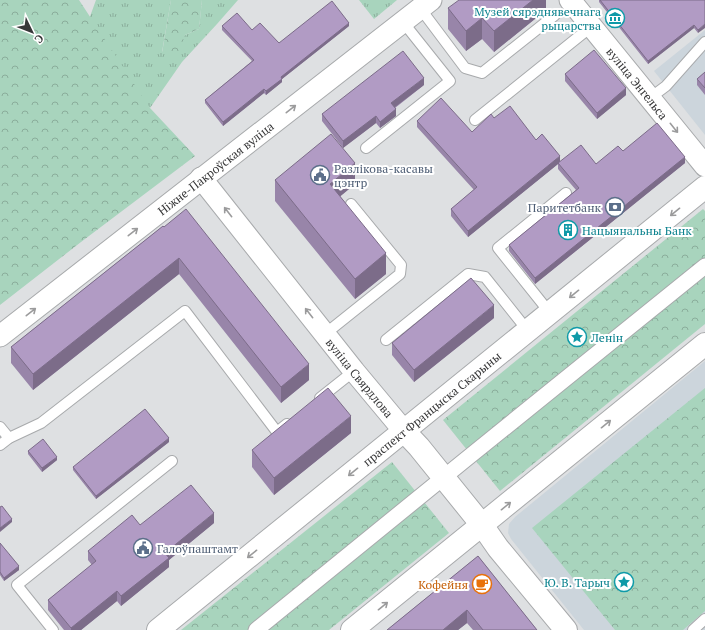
<svg xmlns="http://www.w3.org/2000/svg" width="705" height="630" font-family="'PT Serif',serif">
	<style>
		.built { fill: #ccd5dc }
		.grass { fill: url(#grass-tufts) }
		.forest { fill: url(#forest-crowns) }
		.lines { fill: none; stroke-linecap: round; stroke-linejoin: round }
		.service-casing { stroke: #a8aaac; stroke-width: 12 }
		.pedestrian-casing { stroke: #a8aaac; stroke-width: 17 }
		.minor-casing { stroke: #a8aaac; stroke-width: 23 }
		.tertiary-casing { stroke: #a8aaac; stroke-width: 24 }
		.service { stroke: #fff; stroke-width: 10 }
		.pedestrian { stroke: #fff; stroke-width: 15 }
		.minor { stroke: #fff; stroke-width: 21 }
		.tertiary { stroke: #fff; stroke-width: 22 }
		.wall { fill: #9885a9 }
		.shaded-wall { fill: #7c6c89 }
		.building { fill: #b19bc4; stroke: #7c6c89 }
		.oneway { stroke: #9b9b9c }
		.labels { text-anchor: middle; dominant-baseline: central; stroke-width: 4; stroke-linejoin: round; paint-order: stroke }
		.culture-label { font-size: 12px; fill: #0d838f; stroke: #fff; text-anchor: end }
		.street-label { font-size: 12px; fill: #373738; stroke: #fff }
		.service-label { font-size: 12px; fill: #4e5e75; stroke: #fff; text-anchor: start }
		.food-label { font-size: 12px; fill: #c56008; stroke: #fff; text-anchor: end }
	</style>
	<defs>
		<pattern id="grass-tufts" width="24" height="20" patternUnits="userSpaceOnUse"><rect width="24" height="20" fill="#a8d4bd"/><path d="M3 7l-1-3M5 7V3M7 7l1-3M15 17l-1-3M17 17v-4M19 17l1-3" fill="none" stroke="#8aad9b"/></pattern>
		<pattern id="forest-crowns" width="20" height="18" patternUnits="userSpaceOnUse"><rect width="20" height="18" fill="#a8d4bd"/><path d="M2 6a3 3 0 1 1 6 0M12 15a3 3 0 1 1 6 0" fill="none" stroke="#8aad9b"/></pattern>
	</defs>
	<rect width="100%" height="100%" fill="#dee0e2"/>
	<!-- built -->
	<g class="built">
		<polygon points="705,30 705,135 654,71"/>
		<polygon points="705,361 705,630 584,630 511,539 508,533 509,524 515,517"/>
	</g>
	<!-- grass -->
	<g class="grass">
		<polygon points="96,0 171,0 162,52 185,35 199,29 202,0 238,0 217,24 182,62 150,108 84,33"/>
		<polygon points="359,0 397,0 374,19"/>
	</g>
	<!-- forest -->
	<g class="forest">
		<polygon points="0,0 79,0 150,108 195,156 81,242 0,305"/>
		<polygon points="171,0 202,0 199,29 185,35 179,52 162,53"/>
		<polygon points="703,209 705,211 705,324 500,491 443,420"/>
		<polygon points="705,388 705,611 683,630 615,630 532,528"/>
		<polygon points="392,462 449,533 329,630 181,630"/>
	</g>
	<g class="lines">
		<!-- service casing -->
		<g class="service-casing">
			<g id="service">
				<polyline points="420,8 465,68 482,73 555,15"/>
				<polyline points="650,98 666,86 705,42"/>
				<polyline points="475,120 592,26"/>
				<polyline points="366,148 450,81 403,22"/>
				<polyline points="550,313 498,248 566,193"/>
				<polyline points="325,334 400,274 401,265 351,204"/>
				<polyline points="386,340 468,274 485,277 528,331"/>
				<polyline points="320,398 354,371"/>
				<polyline points="0,427 9,438"/>
				<polyline points="0,445 9,438 41,423 185,311 277,432 287,424"/>
				<polyline points="53,630 17,585 172,461"/>
				<polyline points="693,630 705,619"/>
			</g>
		</g>
		<!-- pedestrian casing -->
		<g class="pedestrian-casing">
			<polyline id="pedestrian" points="256,630 465,460 705,266"/>
		</g>
		<!-- minor casing -->
		<g class="minor-casing">
			<g id="minor">
				<path id="s1" d="M570 0 705 166"/>
				<path id="s2" d="M201 178 354 371 404 431"/>
				<path id="s3" d="M0 336 431 0"/>
			</g>
		</g>
		<!-- tertiary casing -->
		<g class="tertiary-casing">
			<g id="tertiary">
				<polyline points="404,431 419,447 482,525 498,548 566,630"/>
				<path id="s4" d="M158 630 705 187"/>
				<polyline points="352,630 705,344"/>
			</g>
		</g>
		<!-- service -->
		<use href="#service" class="service"/>
		<!-- pedestrian -->
		<use href="#pedestrian" class="pedestrian"/>
		<!-- minor -->
		<use href="#minor" class="minor"/>
		<!-- tertiary -->
		<use href="#tertiary" class="tertiary"/>
	</g>
	<!-- wall -->
	<g class="wall">
		<polygon points="546,0 546,10 494,52 482,39 466,51 448,29 448,8"/>
		<polygon points="599,0 705,0 698,33 694,28 648,64 599,2"/>
		<polygon points="222,26 252,30 279,43 349,26 282,79 282,82 266,95 264,93 223,126 205,103 205,100 252,61 222,30"/>
		<polygon points="705,72 705,95 697,85 697,79"/>
		<polygon points="565,74 626,95 597,119 565,81"/>
		<polygon points="424,85 395,108 396,116 380,128 376,123 343,148 322,121 322,114"/>
		<polygon points="494,118 536,140 560,161 596,164 623,151 685,163 535,284 509,251 509,245 576,190 558,169 558,164 468,237 451,216 451,209 474,190 417,127 417,121 472,132"/>
		<polygon points="275,180 355,184 340,196 386,274 355,299 275,201"/>
		<polygon points="163,226 309,380 281,403 179,274 33,390 11,363 11,347"/>
		<polygon points="494,318 414,382 392,355 392,343"/>
		<polygon points="351,433 274,495 252,467 252,450"/>
		<polygon points="169,442 96,499 73,470 73,467"/>
		<polygon points="28,451 57,460 42,472 28,454"/>
		<polygon points="214,523 169,560 169,567 121,606 117,601 81,630 64,630 48,610 48,600 92,565 88,560 88,551"/>
		<polygon points="0,543 19,570 4,581 0,575"/>
		<polygon points="478,556 537,630 473,630 467,623 458,630 387,630"/>
	</g>
	<!-- shaded-wall -->
	<g class="shaded-wall">
		<polygon points="533,0 546,0 546,10 494,52 494,31"/>
		<polygon points="482,18 482,39 466,51 466,31"/>
		<polygon points="349,23 349,26 282,79 282,82 266,95 266,91 281,77"/>
		<polygon points="705,24 705,28 698,33 698,30"/>
		<polygon points="694,25 694,28 648,64 648,61"/>
		<polygon points="424,78 424,85 391,110 391,103"/>
		<polygon points="626,88 626,95 597,119 597,113"/>
		<polygon points="264,89 264,93 223,126 223,122"/>
		<polygon points="396,109 396,116 380,128 380,122"/>
		<polygon points="376,116 376,123 343,148 343,141"/>
		<polygon points="560,156 560,163 558,163 558,164 468,237 468,231"/>
		<polygon points="685,157 685,163 535,284 535,278"/>
		<polygon points="355,163 355,184 330,205 330,184"/>
		<polygon points="386,253 386,274 355,299 355,279"/>
		<polygon points="179,258 179,274 33,390 33,374"/>
		<polygon points="494,305 494,318 414,382 414,370"/>
		<polygon points="309,364 309,380 281,403 281,387"/>
		<polygon points="351,416 351,433 274,495 274,478"/>
		<polygon points="169,438 169,442 96,499 96,496"/>
		<polygon points="57,457 57,460 42,472 42,468"/>
		<polygon points="214,513 214,523 169,560 169,567 121,606 121,596 165,553"/>
		<polygon points="12,519 12,522 0,532 0,528"/>
		<polygon points="19,566 19,570 4,581 4,578"/>
		<polygon points="117,591 117,601 81,630 71,630 71,628"/>
		<polygon points="467,610 467,623 458,630 443,630"/>
	</g>
	<!-- building -->
	<g class="building">
		<polygon points="459,0 533,0 494,31 482,18 466,31 448,8"/>
		<polygon points="600,0 705,0 705,24 698,30 694,25 648,61"/>
		<polygon points="332,1 349,23 281,77 282,79 266,91 264,89 223,122 205,100 254,60 222,26 237,13 252,30 260,23 279,43"/>
		<polygon points="594,50 626,88 597,113 565,74"/>
		<polygon points="403,51 424,78 391,103 396,109 380,122 376,116 343,141 322,114"/>
		<polygon points="705,72 705,88 697,79"/>
		<polygon points="441,98 472,132 491,114 494,118 510,106 536,140 542,134 560,156 468,231 451,209 477,187 417,121"/>
		<polygon points="657,123 685,157 535,278 509,245 579,188 558,163 581,145 596,164 618,146 623,151"/>
		<polygon points="331,134 355,163 330,184 386,253 355,279 275,180"/>
		<polygon points="186,209 309,364 281,387 179,258 33,374 11,347 163,226 164,227"/>
		<polygon points="471,278 494,305 414,370 392,343"/>
		<polygon points="328,388 351,416 274,478 252,450"/>
		<polygon points="145,409 169,438 96,496 73,467"/>
		<polygon points="43,439 57,457 42,468 28,451"/>
		<polygon points="191,485 214,513 165,553 169,558 121,596 117,591 71,628 48,600 96,561 88,551 132,515 140,525"/>
		<polygon points="2,506 12,519 0,528 0,507"/>
		<polygon points="0,543 19,566 4,578 0,572"/>
		<polygon points="478,556 537,630 483,630 467,610 443,630 387,630"/>
	</g>
	<!-- one-way arrows -->
	<defs><path id="oneway-shaft" d="M-6 0H5M1.5-3L5.5 0L1.5 3" fill="none" stroke-width="1.6" stroke-linecap="round" stroke-linejoin="round"/></defs>
	<g class="oneway">
		<use href="#oneway-shaft" transform="translate(291 109) rotate(-38)"/>
		<use href="#oneway-shaft" transform="translate(674 128) rotate(51)"/>
		<use href="#oneway-shaft" transform="translate(228 212) rotate(-128)"/>
		<use href="#oneway-shaft" transform="translate(675 212) rotate(141)"/>
		<use href="#oneway-shaft" transform="translate(133 232) rotate(-38)"/>
		<use href="#oneway-shaft" transform="translate(574 294) rotate(141)"/>
		<use href="#oneway-shaft" transform="translate(31 312) rotate(-38)"/>
		<use href="#oneway-shaft" transform="translate(309 313) rotate(-128)"/>
		<use href="#oneway-shaft" transform="translate(606 424) rotate(-39)"/>
		<use href="#oneway-shaft" transform="translate(353 472) rotate(141)"/>
		<use href="#oneway-shaft" transform="translate(506 506) rotate(-39)"/>
		<use href="#oneway-shaft" transform="translate(252 554) rotate(141)"/>
		<use href="#oneway-shaft" transform="translate(383 606) rotate(-39)"/>
	</g>
	<!-- icons -->
	<defs>
		<g id="museum-ring" transform="scale(1)"><circle r="9.5" fill="#fff" stroke="#0f9aa8" stroke-width="1.5"/><path d="M0-6L6-3V-2H-6V-3ZM-5-1h2V3h-2ZM-1-1h2V3h-2ZM3-1h2V3H3ZM-6 4H6V6H-6Z" fill="#0f9aa8"/></g>
		<g id="civic-ring" transform="scale(1)"><circle r="9.5" fill="#fff" stroke="#5c6f8a" stroke-width="1.5"/><path d="M-.6-6.5H3V-4.5H.6V-3L4-1V1h2V6H-6V1h2V-1L-.6-3ZM-1.2 2.5V6h2.4V2.5Z" fill="#5c6f8a"/></g>
		<g id="bank-ring" transform="scale(1)"><circle r="9.5" fill="#fff" stroke="#5c6f8a" stroke-width="1.5"/><path d="M-6-4H6V4H-6ZM0-2.3a2.3 2.3 0 1 0 0 4.6a2.3 2.3 0 1 0 0-4.6Z" fill="#5c6f8a"/></g>
		<g id="building-ring" transform="scale(1)"><circle r="9.5" fill="#fff" stroke="#0f9aa8" stroke-width="1.5"/><path d="M-4-6H4V6H1V3H-1V6H-4ZM-2.5-4.3h1.7v1.8h-1.7ZM.8-4.3h1.7v1.8H.8ZM-2.5-1h1.7V.8h-1.7ZM.8-1h1.7V.8H.8Z" fill="#0f9aa8"/></g>
		<g id="sight-ring" transform="scale(1)"><circle r="9.5" fill="#fff" stroke="#0f9aa8" stroke-width="1.5"/><path d="M0-6L1.8-2.2L6-1.7L2.9 1.2L3.7 5.4L0 3.3L-3.7 5.4L-2.9 1.2L-6-1.7L-1.8-2.2Z" fill="#0f9aa8"/></g>
		<g id="cafe-ring" transform="scale(1)"><circle r="9.5" fill="#fff" stroke="#e8710a" stroke-width="1.5"/><path d="M-5.5-4.5H6V0H3Q3 3.5 0 3.5H-2.5Q-5.5 3.5-5.5 0ZM3-3.2v2h1.7v-2ZM-6 4.5H4V6H-6Z" fill="#e8710a"/></g>
	</defs>
	<g fill-rule="evenodd">
		<use href="#museum-ring" x="615" y="18"/>
		<use href="#civic-ring" x="320" y="175"/>
		<use href="#bank-ring" x="615" y="207"/>
		<use href="#building-ring" x="568" y="230"/>
		<use href="#sight-ring" x="577" y="337"/>
		<use href="#civic-ring" x="143" y="548"/>
		<use href="#sight-ring" x="624" y="582"/>
		<use href="#cafe-ring" x="482" y="584"/>
	</g>
	<g class="labels">
		<!-- culture labels -->
		<g class="culture-label">
			<text x="601" y="11">Музей сярэднявечнага<tspan x="601" dy="14">рыцарства</tspan></text>
			<text x="582" y="230" text-anchor="start">Нацыянальны Банк</text>
			<text x="591" y="337" text-anchor="start">Ленін</text>
			<text x="610" y="582">Ю. В. Тарыч</text>
		</g>
		<!-- street labels -->
		<g class="street-label">
			<text stroke="none"><textPath href="#s1" startOffset="107">вуліца Энгельса</textPath></text>
			<text stroke="none"><textPath href="#s3" startOffset="273">Ніжне-Пакроўская вуліца</textPath></text>
			<text stroke="none"><textPath href="#s2" startOffset="255">вуліца Свярдлова</textPath></text>
			<text stroke="none"><textPath href="#s4" startOffset="352">праспект Францыска Скарыны</textPath></text>
		</g>
		<!-- service labels -->
		<g class="service-label">
			<text x="334" y="168">Разлікова-касавы<tspan x="334" dy="14">цэнтр</tspan></text>
			<text x="601" y="207" text-anchor="end">Паритетбанк</text>
			<text x="157" y="548">Галоўпаштамт</text>
		</g>
		<!-- food labels -->
		<g class="food-label">
			<text x="468" y="584">Кофейня</text>
		</g>
	</g>
	<!-- north arrow -->
	<g transform="translate(32 32) rotate(133)" stroke="#ffffff" stroke-width="3" paint-order="stroke">
	<path d="M0-3L7 15L0 10L-7 15Z" fill="#373738"/>
	<text y="-6" font-size="11" font-weight="bold" text-anchor="middle" fill="#373738">С</text>
	</g>
</svg>
